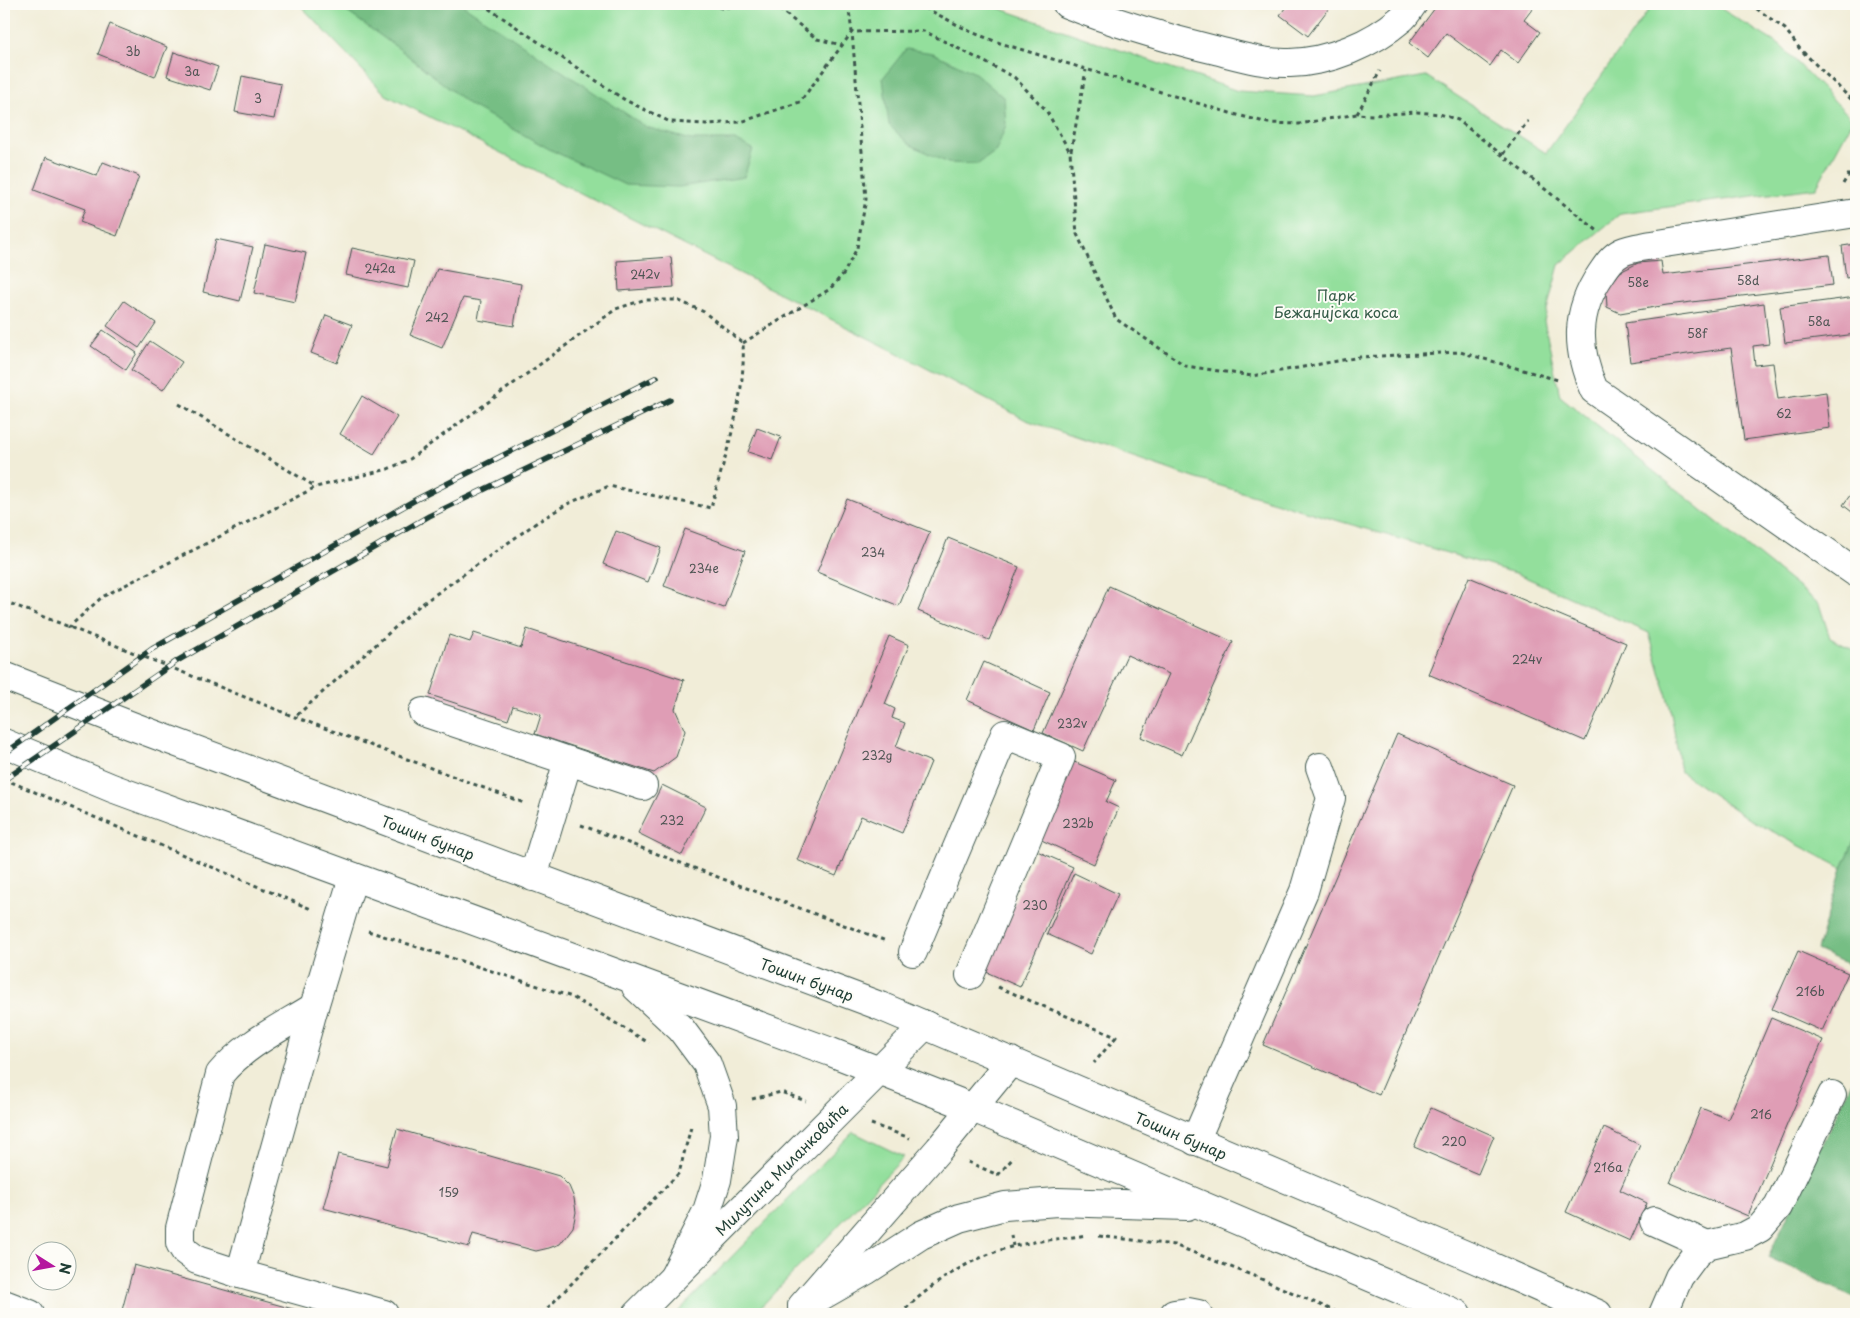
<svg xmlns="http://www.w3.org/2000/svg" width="1860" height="1318" font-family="'Playpen Sans',sans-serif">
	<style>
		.green { fill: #93df9c; stroke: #598e68 }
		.forest { fill: #76be84; stroke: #4a7e5c }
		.building { fill: #df9db5 }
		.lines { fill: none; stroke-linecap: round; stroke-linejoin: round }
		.minor-casing { stroke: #3e574d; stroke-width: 30 }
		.major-casing { stroke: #3e574d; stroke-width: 30 }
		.path { stroke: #3e574d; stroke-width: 3; stroke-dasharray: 4 4; stroke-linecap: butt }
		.minor { stroke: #fff; stroke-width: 28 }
		.major { stroke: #fff; stroke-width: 28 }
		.rail-casing { stroke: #1f3d34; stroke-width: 5.5 }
		.rail { stroke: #fdfcf7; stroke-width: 4; stroke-dasharray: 11; stroke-linecap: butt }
		.labels { text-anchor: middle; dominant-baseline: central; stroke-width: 4; stroke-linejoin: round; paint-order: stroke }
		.number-label { font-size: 12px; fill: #4f5554 }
		.park-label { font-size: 15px; fill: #365d49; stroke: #fdfcf7 }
		.street-label { font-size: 15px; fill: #1f3d34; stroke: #fdfcf7 }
	</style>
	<rect width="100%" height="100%" fill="#fdfcf7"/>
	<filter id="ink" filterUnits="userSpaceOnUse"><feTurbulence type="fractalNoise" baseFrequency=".02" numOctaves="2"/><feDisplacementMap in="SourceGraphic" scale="10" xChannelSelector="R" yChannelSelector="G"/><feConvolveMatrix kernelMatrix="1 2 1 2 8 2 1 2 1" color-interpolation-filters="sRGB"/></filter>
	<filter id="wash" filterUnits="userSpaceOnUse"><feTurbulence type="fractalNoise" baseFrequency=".0096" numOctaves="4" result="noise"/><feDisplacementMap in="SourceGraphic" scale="20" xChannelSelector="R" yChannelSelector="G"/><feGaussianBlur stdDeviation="1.12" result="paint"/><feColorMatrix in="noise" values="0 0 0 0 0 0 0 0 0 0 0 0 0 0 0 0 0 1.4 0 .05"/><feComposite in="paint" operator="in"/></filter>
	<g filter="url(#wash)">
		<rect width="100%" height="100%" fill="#f1edd8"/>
		<!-- green -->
		<g class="green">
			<polygon points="299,4 987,4 1238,91 1314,96 1426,76 1546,153 1653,4 1717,4 1723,10 1781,46 1853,120 1816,188 1621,213 1559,265 1544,321 1560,396 1819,604 1830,638 1856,651 1856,837 1842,868 1747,818 1681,772 1670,707 1649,633 1518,574 1194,478 1026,420 884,346 386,95"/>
			<polygon points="853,1132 904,1157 754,1314 676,1314"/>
		</g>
		<!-- forest -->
		<g class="forest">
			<polygon points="339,4 461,4 646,127 691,140 735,140 753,149 744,177 679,187 625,185 551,150 470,105 398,48 343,9"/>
			<polygon points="906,49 933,53 975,73 1004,98 1006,125 996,151 978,164 948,163 909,144 889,125 883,78"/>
			<polygon points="1856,837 1856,968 1817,950 1842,868"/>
			<polygon points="1856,1073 1856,1298 1768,1257"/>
		</g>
		<g id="blocks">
			<!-- building -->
			<g class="building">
				<polygon points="1288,4 1332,4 1308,36 1280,15"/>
				<polygon points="1438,4 1536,4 1524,20 1540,32 1518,63 1501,50 1490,66 1446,33 1428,58 1409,43"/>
				<polygon points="110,24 167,47 155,77 98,54"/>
				<polygon points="174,52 218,67 210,90 167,76"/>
				<polygon points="242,76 281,84 274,119 235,112"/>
				<polygon points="46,157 97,176 103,162 139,176 117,236 80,222 85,209 34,190"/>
				<polygon points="216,239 253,247 240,301 203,292"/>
				<polygon points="265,244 306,253 295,302 254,293"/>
				<polygon points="1856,244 1856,276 1846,278 1842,246"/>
				<polygon points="352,248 414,261 408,288 346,275"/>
				<polygon points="1829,255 1833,285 1667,305 1620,313 1607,307 1606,291 1620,272 1638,263 1661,261 1663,275"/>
				<polygon points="671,257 674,287 619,291 617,261"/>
				<polygon points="437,269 521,284 514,326 478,320 481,301 463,298 442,348 410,335"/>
				<polygon points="1856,297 1856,334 1785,343 1780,307"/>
				<polygon points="124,301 156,323 139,348 107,326"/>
				<polygon points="1764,303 1769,344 1753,346 1755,365 1773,363 1778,399 1826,392 1830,428 1744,440 1731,348 1630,362 1625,323"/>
				<polygon points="326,315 352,325 337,363 311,353"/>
				<polygon points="103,330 137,353 126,370 91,346"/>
				<polygon points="150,341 182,362 163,390 131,370"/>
				<polygon points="362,396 397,417 374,454 340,434"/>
				<polygon points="757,428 781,437 772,460 748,452"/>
				<polygon points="1856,487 1856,515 1843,505"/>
				<polygon points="847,499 930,532 899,606 817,572"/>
				<polygon points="685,529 745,551 724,608 664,586"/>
				<polygon points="616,531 661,548 648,582 603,564"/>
				<polygon points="948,538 1019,567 989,640 918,611"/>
				<polygon points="1469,577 1626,643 1585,741 1428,674"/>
				<polygon points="1109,586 1233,642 1182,755 1141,737 1169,674 1127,655 1083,751 1043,733"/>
				<polygon points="527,629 684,680 675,709 685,731 676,757 654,773 535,734 541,715 513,706 508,720 430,695 449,635 470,642 474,633 521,648"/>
				<polygon points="889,636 909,645 885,704 895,709 892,718 905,723 896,747 931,762 902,833 861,816 836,876 797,860"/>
				<polygon points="984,662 1050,692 1034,730 967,700"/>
				<polygon points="1397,734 1513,785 1379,1095 1263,1045"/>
				<polygon points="1072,761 1116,780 1106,802 1119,808 1094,864 1037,838"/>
				<polygon points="662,785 706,807 682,855 638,833"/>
				<polygon points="1037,851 1073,867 1020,987 984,971"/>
				<polygon points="1074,873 1118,894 1091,954 1047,934"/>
				<polygon points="1798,951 1848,973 1822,1031 1772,1009"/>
				<polygon points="1771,1018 1823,1040 1748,1216 1670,1183 1701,1108 1728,1119"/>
				<polygon points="1431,1108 1494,1136 1478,1174 1414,1147"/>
				<polygon points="1604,1128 1640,1145 1620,1190 1647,1203 1630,1241 1566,1212"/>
				<polygon points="397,1129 559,1176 569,1186 574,1198 576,1212 573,1227 560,1244 549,1248 536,1251 473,1234 469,1247 323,1208 338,1154 387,1166"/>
				<polygon points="134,1265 311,1314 121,1314"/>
			</g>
		</g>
	</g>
	<g filter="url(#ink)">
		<use href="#blocks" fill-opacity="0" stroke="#3e574d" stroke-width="1"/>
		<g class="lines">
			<!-- minor casing -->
			<g class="minor-casing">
				<g id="minor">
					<path d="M1067 4C1115 23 1165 38 1215 50 1239 56 1265 64 1290 63 1329 62 1372 44 1401 19 1406 15 1409 9 1413 4"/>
					<path d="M1855 572 1594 390C1576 349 1575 312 1601 274 1607 265 1612 257 1622 252 1630 248 1642 247 1652 245L1856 213"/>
					<polyline points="423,712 643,786"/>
					<polyline points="533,877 568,761"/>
					<polyline points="913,952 1005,734 1061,757 970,975"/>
					<path d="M314 1007C282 1027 245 1044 220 1074L180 1228V1243L185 1251 197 1260 240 1274 384 1314"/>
					<polyline points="1195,1141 1304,891 1331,798 1320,767"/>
					<polyline points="1654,1221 1707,1245"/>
					<polyline points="240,1274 314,1007 353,877"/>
					<polyline points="4,1304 30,1314"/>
					<polyline points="802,1306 939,1149 1011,1061"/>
					<polyline points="637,1314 925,1025"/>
					<polyline points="1174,1314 1188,1312 1198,1314"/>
					<polyline points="1663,1314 1679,1277 1696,1254 1707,1245 1745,1236 1760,1228 1778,1207 1832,1095"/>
				</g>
			</g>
			<!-- major casing -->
			<g class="major-casing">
				<g id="major">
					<polyline points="4,676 132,726 880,1006 1475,1259 1598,1314"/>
					<polyline points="4,743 112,788 831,1052 973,1108 1457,1314"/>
					<polyline points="636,987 681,1029 707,1064 722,1106 724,1136 717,1180 707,1211 674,1276"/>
					<polyline points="802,1307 867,1270 921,1235 959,1218 1005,1206 1057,1202 1187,1206"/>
				</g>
			</g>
			<!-- path -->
			<g class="path">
				<polyline points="482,4 625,100 670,122 706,124 741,122 800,102 852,32 924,31 1014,77 1046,110 1070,152 1077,234 1116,319 1186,366 1252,376 1360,357 1460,352 1558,380"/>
				<polyline points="711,4 722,8 749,4"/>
				<polyline points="773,4 817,39 842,45"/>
				<polyline points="918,4 971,32 1000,43 1230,113 1268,123 1299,124 1357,114 1374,115 1417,112 1440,114 1458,120 1599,232"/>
				<polyline points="1750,4 1785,29 1800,49 1856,104"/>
				<polyline points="1357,114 1380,71"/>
				<polyline points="1071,151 1086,70"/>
				<polyline points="1503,154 1528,121"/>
				<polyline points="1843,184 1856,162"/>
				<polyline points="743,343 830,289 844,273 857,248 866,199 852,32 848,4"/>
				<polyline points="179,404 316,487"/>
				<polyline points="4,601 295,717 524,803"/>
				<path d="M68 628 102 597 316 487 388 469 410 459 616 309 643 300H677L704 312 743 343C746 399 725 454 711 508L609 486 567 504 536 523 419 606 295 717"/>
				<polyline points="4,779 311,909"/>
				<polyline points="581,825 886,941"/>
				<polyline points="368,931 572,997 649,1043"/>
				<polyline points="998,987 1116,1037 1094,1063"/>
				<polyline points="752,1099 781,1092 806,1101"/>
				<polyline points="871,1124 910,1138"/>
				<polyline points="968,1162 998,1175"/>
				<polyline points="998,1175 1014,1157"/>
				<polyline points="1011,1235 1013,1246"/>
				<polyline points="1099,1236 1174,1245 1259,1278 1341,1314"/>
				<polyline points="542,1314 679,1173 691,1127"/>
				<path d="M900 1314C931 1284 969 1258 1011 1247 1036 1240 1062 1239 1087 1235"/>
			</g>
			<!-- minor -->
			<use href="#minor" class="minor"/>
			<!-- major -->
			<use href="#major" class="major"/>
			<!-- rail casing -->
			<g class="rail-casing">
				<g id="rail">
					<polyline points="4,754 152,649 417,499 657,377"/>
					<polyline points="4,780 177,661 429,516 670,400"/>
				</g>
			</g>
			<!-- rail -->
			<use href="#rail" class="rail"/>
		</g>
	</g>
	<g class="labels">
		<!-- number labels -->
		<g class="number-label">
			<text x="133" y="51">3b</text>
			<text x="192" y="71">3a</text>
			<text x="258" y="98">3</text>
			<text x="380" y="268">242a</text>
			<text x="645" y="274">242v</text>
			<text x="1748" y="280">58d</text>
			<text x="1638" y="282">58e</text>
			<text x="437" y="317">242</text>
			<text x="1819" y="321">58a</text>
			<text x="1697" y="333">58f</text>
			<text x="1784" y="413">62</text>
			<text x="873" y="552">234</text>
			<text x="704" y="568">234e</text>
			<text x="1527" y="659">224v</text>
			<text x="1072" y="723">232v</text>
			<text x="877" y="755">232g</text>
			<text x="672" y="820">232</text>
			<text x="1078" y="823">232b</text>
			<text x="1035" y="905">230</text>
			<text x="1810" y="991">216b</text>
			<text x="1761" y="1114">216</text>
			<text x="1454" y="1141">220</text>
			<text x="1608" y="1167">216a</text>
			<text x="449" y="1192">159</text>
		</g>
		<!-- park labels -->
		<g class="park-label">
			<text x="1336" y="294">Парк<tspan x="1336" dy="17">Бежанијска коса</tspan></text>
		</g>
		<!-- street labels -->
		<g class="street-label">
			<text transform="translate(428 837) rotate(21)">Тошин бунар</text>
			<text transform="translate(807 979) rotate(20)">Тошин бунар</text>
			<text transform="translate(1181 1135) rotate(23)">Тошин бунар</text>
			<text transform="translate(781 1169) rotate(-45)">Милутина Миланковића</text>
		</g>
	</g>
	<!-- margin -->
	<rect width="1860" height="1318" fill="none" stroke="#fdfcf7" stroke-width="20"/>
	<!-- north arrow -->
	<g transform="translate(52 1266) rotate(101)"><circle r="24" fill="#fdfcf7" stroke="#a4b0a9"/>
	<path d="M0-4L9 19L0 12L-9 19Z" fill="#b5179e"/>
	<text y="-8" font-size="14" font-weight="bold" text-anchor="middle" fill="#1f3d34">N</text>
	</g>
</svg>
